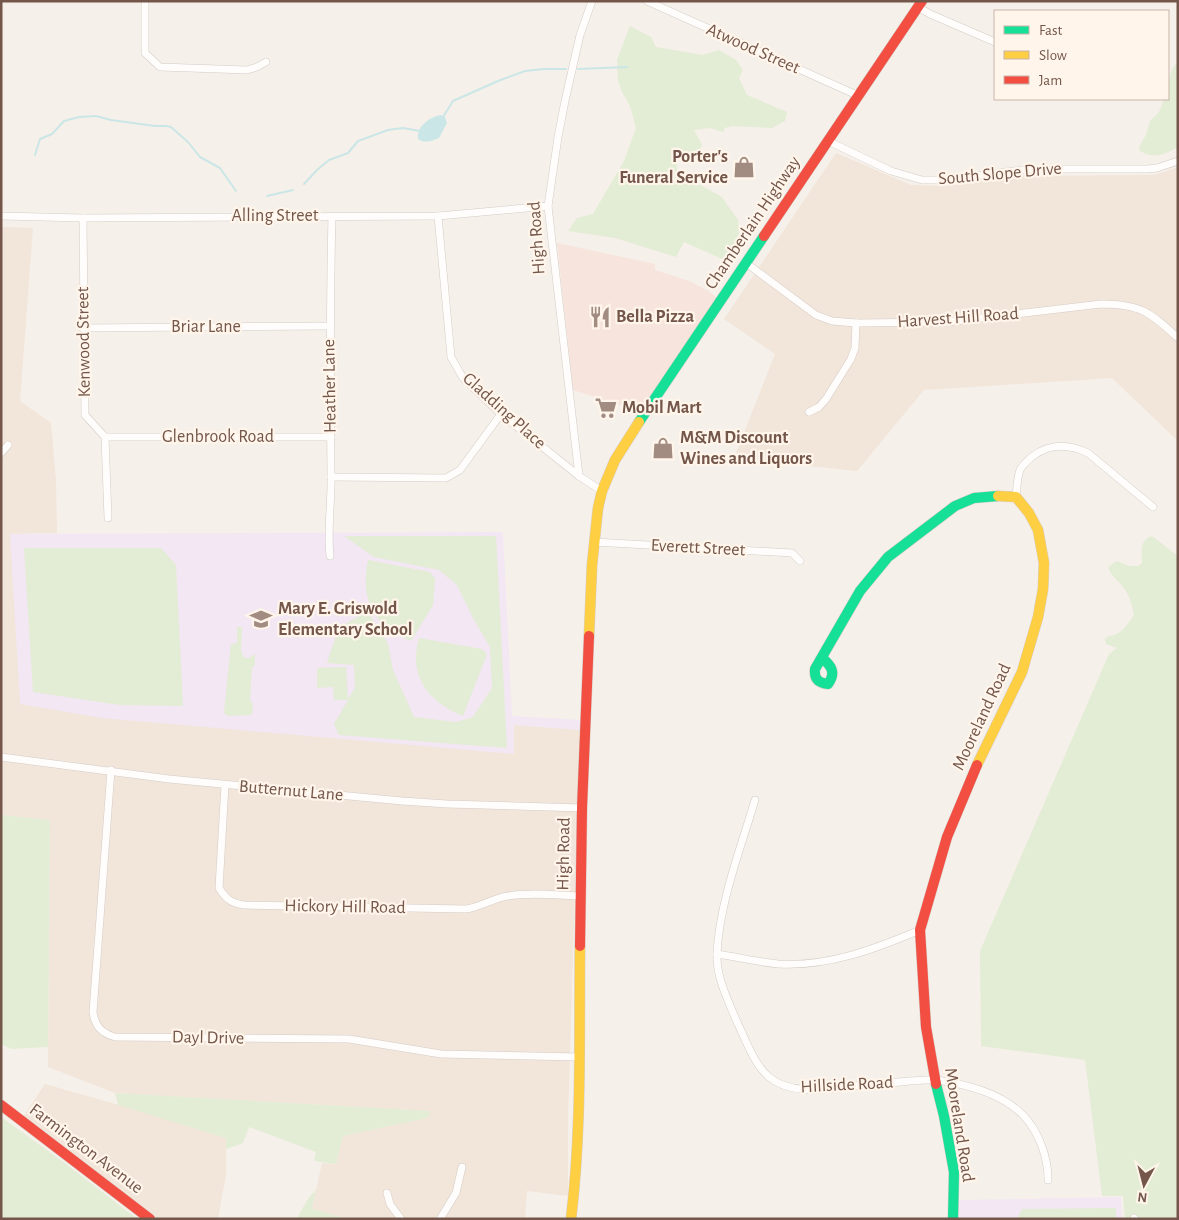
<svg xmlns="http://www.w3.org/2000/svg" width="1179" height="1220" font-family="'Alegreya Sans',sans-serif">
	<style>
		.residential { fill: #f2e5da }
		.commercial { fill: #f6e4dd }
		.education { fill: #f2e7f2 }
		.green { fill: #e3ecd4 }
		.water { fill: #cbe6e6 }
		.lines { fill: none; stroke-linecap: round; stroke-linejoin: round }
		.stream { stroke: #cbe6e6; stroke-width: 2 }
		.street-casing { stroke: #d4ccc6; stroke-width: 8 }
		.fast-casing { stroke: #d5ccc6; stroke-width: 11 }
		.slow-casing { stroke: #d5ccc6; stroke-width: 11 }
		.jam-casing { stroke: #d5ccc6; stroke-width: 11 }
		.street { stroke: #fefdfc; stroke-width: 7 }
		.fast { stroke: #16e098; stroke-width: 10 }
		.slow { stroke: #ffcf43; stroke-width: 10 }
		.jam { stroke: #f24e42; stroke-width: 10 }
		.labels { text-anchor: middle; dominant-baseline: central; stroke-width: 4.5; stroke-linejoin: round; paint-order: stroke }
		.street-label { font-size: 18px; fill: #74564a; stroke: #fff5ea }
		.poi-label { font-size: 18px; font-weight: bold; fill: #74564a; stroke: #fff5ea; text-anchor: start }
	</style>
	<rect width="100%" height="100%" fill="#f6f0ea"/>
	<!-- residential -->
	<g class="residential">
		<polygon points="836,153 911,185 947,186 1016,176 1155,175 1178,167 1178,441 1112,378 924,390 857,471 734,458 775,354 724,319"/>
		<polygon points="1,227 33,228 20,401 51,423 56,480 57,533 10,534 514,753 513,725 580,730 568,1119 568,1196 527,1191 525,1219 348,1219 312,1209 322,1163 336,1164 343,1136 427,1118 431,1111 115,1093 48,1067 50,820 1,815"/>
		<polygon points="45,1084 150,1114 226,1138 226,1174 218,1219 158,1219 23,1117"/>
	</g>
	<!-- commercial -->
	<polygon class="commercial" points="557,243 655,264 655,270 689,281 707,290 717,298 641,412 573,390"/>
	<!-- education -->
	<g class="education">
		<polygon points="503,532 512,716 581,720 580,730 514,725 514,754 101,718 20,704 10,534"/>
		<polygon points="1121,1197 1122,1219 958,1219 958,1200"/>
	</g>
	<!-- green -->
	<g class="green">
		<polygon points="630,26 651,37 656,47 703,55 719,50 736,60 743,70 739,78 747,95 787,112 785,121 772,128 732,126 725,128 723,132 710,128 694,130 702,145 696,159 677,158 677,172 722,197 738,220 740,240 738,259 729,262 684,242 676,257 615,238 568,231 577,218 593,214 624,161 636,128 630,106 622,92 618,81 617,60"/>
		<path d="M1176 64H1178V147C1164 154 1155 160 1140 151L1139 147 1146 135 1150 121 1159 112 1164 99H1168C1168 88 1168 71 1176 64Z"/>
		<path d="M344 536H496L507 748 339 735 334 724 348 700H334L333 687 317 688V668L346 667 348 699 355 688 354 665 327 663C338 631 335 627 368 612L388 644 393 670 414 717 456 722 473 717 492 688 490 647 473 618 457 585 439 570 374 557Z"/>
		<path d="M1152 536 1178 556V1219H1125L1123 1196H1102L1085 1060 981 1046 980 951 1109 654 1117 648 1106 644 1105 639 1108 636C1122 635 1126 626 1134 615 1132 605 1130 596 1123 587 1118 580 1111 576 1108 567L1117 561 1129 566H1138L1142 563C1142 552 1139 540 1152 536Z"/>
		<polygon points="24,548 161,548 176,565 183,706 120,705 33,692"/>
		<path d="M368 560 430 572 435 579 433 605 411 641C373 626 360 600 368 560Z"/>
		<polygon points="237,627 242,627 241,651 244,658 249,658 255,654 255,665 252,667 250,700 253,704 252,715 228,716 224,713 231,644 237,643"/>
		<path d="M419 638 482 649 487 654 463 716C428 702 408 676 419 638Z"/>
		<polygon points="1,815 50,820 48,1047 12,1049 1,1044"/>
		<polygon points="115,1093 431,1111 427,1118 343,1136 336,1164 314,1161 316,1152 249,1127 243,1143 226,1149 226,1138 118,1105"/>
		<polygon points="1,1117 66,1164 137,1219 1,1219"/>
		<path d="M316 1190 312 1209 348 1219H297C302 1209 308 1197 316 1190Z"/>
		<polygon points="1116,1208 1116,1219 1017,1219 1022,1209"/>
	</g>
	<!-- water -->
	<path class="water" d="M441 115 445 117 447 123 439 138C432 141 425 144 418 139 416 126 430 117 441 115Z"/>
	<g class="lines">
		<!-- stream -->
		<g class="stream">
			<polyline points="578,69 627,67"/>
			<polyline points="443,117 453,101 498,81 525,71 544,69 566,69"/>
			<polyline points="35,155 40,139 52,134 64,121 79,117 96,116 111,120 155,126 166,126 171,127 188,142 200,157 220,168 236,191"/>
			<polyline points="304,184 317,170 329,160 348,153 358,141 388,130 403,128 420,131"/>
			<polyline points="267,196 293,190"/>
		</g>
		<!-- street casing -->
		<g class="street-casing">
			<g id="street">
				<polyline points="145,1 145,53 160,67 247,70 257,67 266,62"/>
				<polyline points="647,1 859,96"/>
				<polyline points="918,7 930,14 995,42"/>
				<polyline points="828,141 891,171 922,180 941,180 1031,169 1148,169 1157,168 1178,161"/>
				<polyline points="1,216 83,218 438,216 548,206"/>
				<polyline points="438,216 451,357 463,378 501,414 579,476 602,491"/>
				<polyline points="83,218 85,415 105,437 108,518"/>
				<path d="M746 263 816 315 832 321 856 323 947 322 1101 304C1140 304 1150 312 1178 338"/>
				<polyline points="83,328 329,326"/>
				<polyline points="809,412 819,407 826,399 851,359 855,348 856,323"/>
				<polyline points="105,437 331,437"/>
				<polyline points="1,453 8,445"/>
				<polyline points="579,476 548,206 558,137 565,101 580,35 592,1"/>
				<polyline points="331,477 446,478 460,470 501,414"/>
				<path d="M1016 497C1017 488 1017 478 1020 470 1023 464 1028 460 1033 456 1050 443 1069 444 1088 453L1153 507"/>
				<polyline points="594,542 792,553 800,561"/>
				<path d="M330 556C327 528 332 500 331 472 330 386 330 301 332 216"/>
				<polyline points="1,757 169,779 402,801 447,804 582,808"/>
				<path d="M111 770 93 1012C95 1026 101 1033 115 1037L349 1039 441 1054 579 1057"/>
				<path d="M225 785 219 888C226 899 231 903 244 905L466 909C481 907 493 898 508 896 531 892 556 895 579 896"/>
				<path d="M755 800C741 847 719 904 717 954 716 977 728 1000 737 1022 746 1040 753 1063 769 1077 792 1096 827 1089 853 1086 872 1084 891 1083 910 1081 919 1081 928 1079 936 1080 966 1084 1001 1093 1023 1115 1039 1132 1048 1157 1048 1180"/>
				<path d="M717 954C737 957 758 962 778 964 828 967 875 949 920 930"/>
				<polyline points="387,1193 390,1204 401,1219"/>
				<polyline points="1134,1218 1135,1219"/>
				<polyline points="440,1219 456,1193 462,1167"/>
			</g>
		</g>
		<!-- fast casing -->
		<g class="fast-casing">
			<g id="fast">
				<polyline points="639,422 764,236"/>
				<path d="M822 658C832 666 836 673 828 684 818 683 814 679 815 669L860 591 888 557 955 506 974 498 998 496"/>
				<polyline points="936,1084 944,1116 954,1172 953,1219"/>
			</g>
		</g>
		<!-- slow casing -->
		<g class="slow-casing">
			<g id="slow">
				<polyline points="589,636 592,565 598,508 602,491 615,460 639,422"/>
				<polyline points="977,765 1022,672 1038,617 1043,589 1044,563 1038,530 1029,513 1016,497 998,496"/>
				<path d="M571 1219C582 1129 579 1037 580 946"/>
			</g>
		</g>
		<!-- jam casing -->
		<g class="jam-casing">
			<g id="jam">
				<polyline points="764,236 922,1"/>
				<polyline points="580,946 582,808 589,636"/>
				<polyline points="936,1084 926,1027 920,930 947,837 977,765"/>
				<polyline points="1,1105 150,1219"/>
			</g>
		</g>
		<!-- street -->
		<use href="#street" class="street"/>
		<!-- fast -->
		<use href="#fast" class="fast"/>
		<!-- slow -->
		<use href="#slow" class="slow"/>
		<!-- jam -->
		<use href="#jam" class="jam"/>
	</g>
	<!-- icons -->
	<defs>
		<g id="shop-bare" transform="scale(1.725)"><path d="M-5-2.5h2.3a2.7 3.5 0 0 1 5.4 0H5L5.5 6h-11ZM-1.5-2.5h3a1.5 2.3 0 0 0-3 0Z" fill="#a28c82" stroke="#fff5ea" stroke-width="2.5" paint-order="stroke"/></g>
		<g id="restaurant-bare" transform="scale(1.725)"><path d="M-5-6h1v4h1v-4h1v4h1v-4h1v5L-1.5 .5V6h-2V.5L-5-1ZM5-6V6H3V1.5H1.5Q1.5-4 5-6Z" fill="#a28c82" stroke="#fff5ea" stroke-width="2.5" paint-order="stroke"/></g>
		<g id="supermarket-bare" transform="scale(1.725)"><path d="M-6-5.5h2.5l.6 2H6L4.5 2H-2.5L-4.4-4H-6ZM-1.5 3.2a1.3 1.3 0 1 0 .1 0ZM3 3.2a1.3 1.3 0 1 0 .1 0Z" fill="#a28c82" stroke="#fff5ea" stroke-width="2.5" paint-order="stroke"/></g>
		<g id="school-bare" transform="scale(1.725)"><path d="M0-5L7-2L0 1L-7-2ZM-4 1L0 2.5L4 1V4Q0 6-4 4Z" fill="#a28c82" stroke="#fff5ea" stroke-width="2.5" paint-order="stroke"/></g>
	</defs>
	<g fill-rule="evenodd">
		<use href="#shop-bare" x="744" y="167"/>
		<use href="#restaurant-bare" x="600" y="317"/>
		<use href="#supermarket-bare" x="606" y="408"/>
		<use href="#shop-bare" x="663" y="448"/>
		<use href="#school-bare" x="261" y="619"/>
	</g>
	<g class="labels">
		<!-- street labels -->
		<g class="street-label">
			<text transform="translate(753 49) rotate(24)">Atwood Street</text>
			<text transform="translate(1000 174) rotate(-5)">South Slope Drive</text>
			<text x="275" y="216">Alling Street</text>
			<text transform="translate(753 223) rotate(-56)">Chamberlain Highway</text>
			<text transform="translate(537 238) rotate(-94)">High Road</text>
			<text transform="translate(958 318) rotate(-4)">Harvest Hill Road</text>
			<text x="206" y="327">Briar Lane</text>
			<text transform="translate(84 342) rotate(-91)">Kenwood Street</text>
			<text transform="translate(330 386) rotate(-91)">Heather Lane</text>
			<text transform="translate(504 411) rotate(42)">Gladding Place</text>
			<text x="218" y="437">Glenbrook Road</text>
			<text transform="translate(698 548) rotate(3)">Everett Street</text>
			<text transform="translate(982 717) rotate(-65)">Mooreland Road</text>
			<text transform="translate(291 791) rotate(5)">Butternut Lane</text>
			<text transform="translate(564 854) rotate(-89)">High Road</text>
			<text transform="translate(345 907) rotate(1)">Hickory Hill Road</text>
			<text transform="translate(208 1038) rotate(1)">Dayl Drive</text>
			<text transform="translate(847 1085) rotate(-3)">Hillside Road</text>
			<text transform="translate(959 1125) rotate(81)">Mooreland Road</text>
			<text transform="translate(86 1149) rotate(37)">Farmington Avenue</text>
		</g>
		<!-- poi labels -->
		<g class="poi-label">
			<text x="728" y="157" text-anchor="end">Porter's<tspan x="728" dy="21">Funeral Service</tspan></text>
			<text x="616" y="317">Bella Pizza</text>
			<text x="622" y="408">Mobil Mart</text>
			<text x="680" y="438">M&amp;M Discount<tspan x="680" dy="21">Wines and Liquors</tspan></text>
			<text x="278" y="609">Mary E. Griswold<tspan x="278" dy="21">Elementary School</tspan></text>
		</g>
	</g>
	<!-- border -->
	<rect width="1179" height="1220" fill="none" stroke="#74564a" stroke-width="5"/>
	<!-- legend -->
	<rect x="994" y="10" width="175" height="90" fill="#fff5ea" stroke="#c7b5aa"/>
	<rect x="1004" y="26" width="25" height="8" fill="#16e098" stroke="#c7b5aa"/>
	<text x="1039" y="35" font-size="15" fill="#74564a">Fast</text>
	<rect x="1004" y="51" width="25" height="8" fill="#ffcf43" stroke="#c7b5aa"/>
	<text x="1039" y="60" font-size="15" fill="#74564a">Slow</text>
	<rect x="1004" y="76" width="25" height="8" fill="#f24e42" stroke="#c7b5aa"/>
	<text x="1039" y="85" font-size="15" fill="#74564a">Jam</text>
	<!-- north arrow -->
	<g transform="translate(1144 1185) rotate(187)" stroke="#fff5ea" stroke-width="4" paint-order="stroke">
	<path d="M0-4L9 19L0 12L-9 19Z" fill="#74564a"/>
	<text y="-8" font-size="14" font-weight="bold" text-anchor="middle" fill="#74564a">N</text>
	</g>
</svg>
